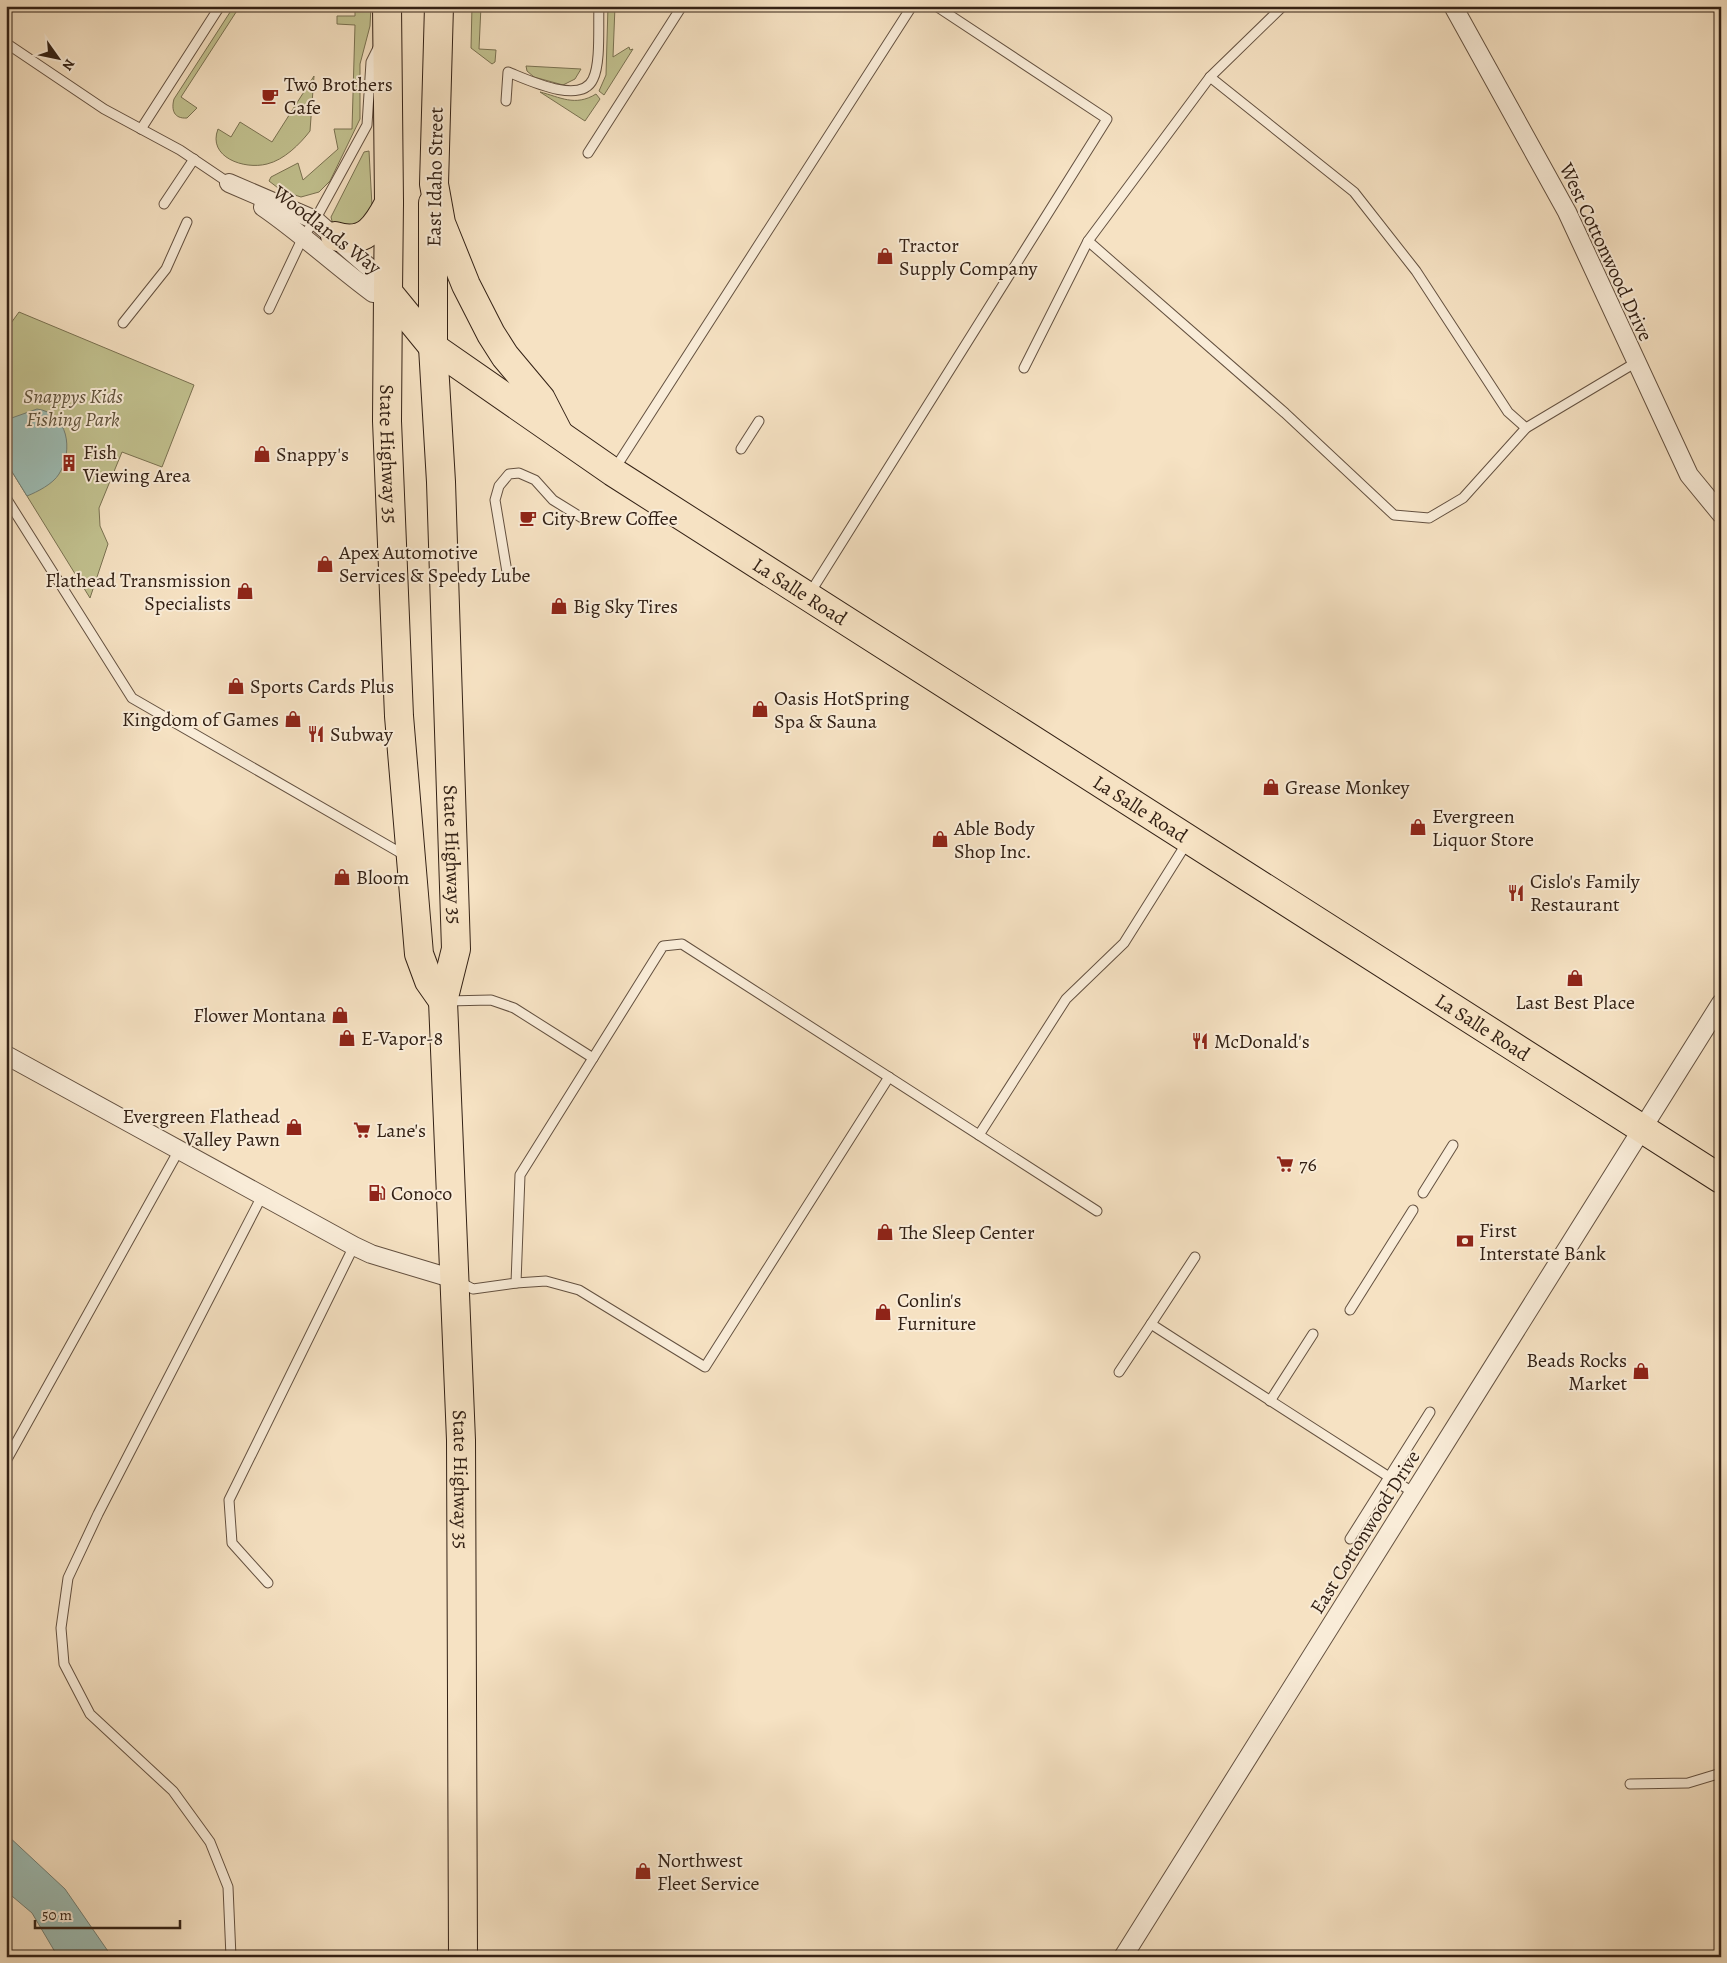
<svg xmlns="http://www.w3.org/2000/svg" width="1727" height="1963" font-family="Alegreya,serif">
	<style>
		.green { fill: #c2c290; stroke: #7a7252 }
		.water { fill: #9dbdb5; stroke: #737f75 }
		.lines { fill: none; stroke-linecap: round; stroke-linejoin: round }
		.lane-casing { stroke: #645140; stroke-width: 11 }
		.street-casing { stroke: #645140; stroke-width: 20 }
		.primary-casing { stroke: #332115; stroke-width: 30 }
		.highway-casing { stroke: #332115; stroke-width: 30 }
		.lane { stroke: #f9ecd8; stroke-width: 9 }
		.street { stroke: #f9ecd8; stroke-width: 18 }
		.primary { stroke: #f6e2c3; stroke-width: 28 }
		.highway { stroke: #f6e2c3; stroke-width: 28 }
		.labels { text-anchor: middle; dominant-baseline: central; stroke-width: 4; stroke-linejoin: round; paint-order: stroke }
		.poi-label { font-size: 20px; fill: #332115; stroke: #f9ecd8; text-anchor: start }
		.street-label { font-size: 20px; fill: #332115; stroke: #f9ecd8 }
		.park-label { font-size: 20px; font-style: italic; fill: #5e513a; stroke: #f9ecd8 }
	</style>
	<rect width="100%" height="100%" fill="#f6e2c3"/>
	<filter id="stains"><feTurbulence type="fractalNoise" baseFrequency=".004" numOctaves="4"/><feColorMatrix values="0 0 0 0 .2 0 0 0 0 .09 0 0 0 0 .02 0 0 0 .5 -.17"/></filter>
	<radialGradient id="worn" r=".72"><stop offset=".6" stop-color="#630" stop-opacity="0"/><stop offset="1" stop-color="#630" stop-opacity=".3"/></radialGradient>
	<!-- green -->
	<g class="green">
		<path d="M234 6H240L181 97 197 108 187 118C174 119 171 110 174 99Z"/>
		<polygon points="355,6 371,6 370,26 360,64 360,119 330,181 319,192 301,197 282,191 269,181 271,177 298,163 303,180 338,149 334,129 352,129 355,25 337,24 337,16 355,16"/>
		<polygon points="472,6 481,6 479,49 496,50 495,62 492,64 471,48"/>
		<polygon points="608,6 615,6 613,57 629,47 630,50 633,49 604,95 599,91 606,75"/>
		<polygon points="526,66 581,69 575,79 563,85 534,77 527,71"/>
		<path d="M314 76 310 131C300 144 284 160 267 164 244 170 207 157 218 129L231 137 240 122 272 142Z"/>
		<path d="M540 92C560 97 575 107 596 94L600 99 585 121Z"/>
		<polygon points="369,151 372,206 370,213 356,227 333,225 331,217 364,152"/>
		<polygon points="19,312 194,385 162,467 122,452 99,508 100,526 108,544 90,598 6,462 6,330"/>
	</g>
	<!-- water -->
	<g class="water">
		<path d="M37 409C68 413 74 450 59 474 53 484 37 492 27 496L6 462V420Z"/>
		<polygon points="6,1834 65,1889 112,1957 58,1957 32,1913 6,1891"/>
	</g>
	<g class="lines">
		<!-- lane casing -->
		<g class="lane-casing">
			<g id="lane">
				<polyline points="6,43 104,109 180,150 229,183"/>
				<polyline points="1210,77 1354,192 1416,271 1508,412 1526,428"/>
				<path d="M506 101 508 72C526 79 581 106 593 79 601 63 598 25 599 6"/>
				<polyline points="141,129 220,6"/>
				<polyline points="588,153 682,6"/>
				<polyline points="164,204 194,159"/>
				<polyline points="1088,241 1285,413 1394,515 1429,518 1463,498 1526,428 1635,363"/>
				<polyline points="269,309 303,237 315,220 367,125 371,62 379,46"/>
				<polyline points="123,323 166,269 187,222"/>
				<polyline points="1024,368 1088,241 1210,77 1283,6"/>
				<polyline points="741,449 759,421"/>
				<polyline points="614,470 912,6"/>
				<polyline points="6,498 132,698 406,856"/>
				<polyline points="507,572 495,500 499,486 509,474 519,473 535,480 553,500 587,521"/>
				<polyline points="810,593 1107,119 936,6"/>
				<polyline points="447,1001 491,1000 514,1008 593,1058"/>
				<polyline points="979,1135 1066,999 1124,943 1188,841"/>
				<polyline points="1423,1193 1453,1145"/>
				<polyline points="1195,1257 1151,1324 1414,1493"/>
				<polyline points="460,1282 473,1289 516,1283 520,1175 663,946 682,944 1097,1211"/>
				<polyline points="516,1283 546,1281 579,1290 705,1367 889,1077"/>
				<polyline points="1350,1310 1413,1210"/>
				<polyline points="1119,1372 1151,1324"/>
				<polyline points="1270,1401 1313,1334"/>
				<polyline points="6,1461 179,1150"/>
				<polyline points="1350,1539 1430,1412"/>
				<polyline points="268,1583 232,1543 229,1500 354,1246"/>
				<polyline points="1630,1784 1688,1783 1721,1773"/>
				<polyline points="231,1957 228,1887 210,1842 173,1791 90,1714 64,1664 61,1628 68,1578 98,1514 262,1196"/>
			</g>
		</g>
		<!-- street casing -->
		<g class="street-casing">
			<g id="street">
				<polyline points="1453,6 1567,212 1689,475 1721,514"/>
				<polyline points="229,183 315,220 372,270 388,292"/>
				<path d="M263 207C301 233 335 265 373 293L388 292"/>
				<polyline points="6,1055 354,1246 371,1254 454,1279"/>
				<polyline points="1123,1957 1721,1003"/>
			</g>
		</g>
		<!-- primary casing -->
		<g class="primary-casing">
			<g id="primary">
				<path id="s1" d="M433 203V347L441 482 456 949 443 1001 461 1440 463 1957"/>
				<path id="s2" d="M388 292 387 421 399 716 419 954 429 981 443 1001"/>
			</g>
		</g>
		<!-- highway casing -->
		<g class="highway-casing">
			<g id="highway">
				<path id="s3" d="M387 6 389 203 388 292 433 347 613 472 1721 1179"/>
				<polyline points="439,6 434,184 441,223 466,285 491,334 505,356 541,399 559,434"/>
				<path d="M335 236C365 246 377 226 389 203"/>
			</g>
		</g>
		<!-- lane -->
		<use href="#lane" class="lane"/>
		<!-- street -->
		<use href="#street" class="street"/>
		<!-- primary -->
		<use href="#primary" class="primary"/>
		<!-- highway -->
		<use href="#highway" class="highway"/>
	</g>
	<!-- icons -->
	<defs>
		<g id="cafe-bare" transform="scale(1.35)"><path d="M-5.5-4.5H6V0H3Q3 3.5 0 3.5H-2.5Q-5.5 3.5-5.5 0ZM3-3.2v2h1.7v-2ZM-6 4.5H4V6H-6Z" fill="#8f2418" stroke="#f9ecd8" stroke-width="2.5" paint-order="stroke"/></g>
		<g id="shop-bare" transform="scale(1.35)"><path d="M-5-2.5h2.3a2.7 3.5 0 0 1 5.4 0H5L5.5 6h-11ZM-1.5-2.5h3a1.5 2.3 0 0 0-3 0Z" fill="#8f2418" stroke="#f9ecd8" stroke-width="2.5" paint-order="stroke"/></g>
		<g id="building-bare" transform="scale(1.35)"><path d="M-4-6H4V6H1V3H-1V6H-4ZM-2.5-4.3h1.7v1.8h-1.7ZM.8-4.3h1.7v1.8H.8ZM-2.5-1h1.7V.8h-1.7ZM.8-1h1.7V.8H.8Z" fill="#8f2418" stroke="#f9ecd8" stroke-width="2.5" paint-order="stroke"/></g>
		<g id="restaurant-bare" transform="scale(1.35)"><path d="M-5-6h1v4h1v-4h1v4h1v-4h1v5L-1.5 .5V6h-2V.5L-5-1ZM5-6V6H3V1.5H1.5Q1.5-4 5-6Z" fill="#8f2418" stroke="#f9ecd8" stroke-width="2.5" paint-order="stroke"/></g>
		<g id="supermarket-bare" transform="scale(1.35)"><path d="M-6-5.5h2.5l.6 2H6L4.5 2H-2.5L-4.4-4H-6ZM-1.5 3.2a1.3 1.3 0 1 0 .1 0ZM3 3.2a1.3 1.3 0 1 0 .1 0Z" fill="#8f2418" stroke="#f9ecd8" stroke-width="2.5" paint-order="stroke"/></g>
		<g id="fuel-bare" transform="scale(1.35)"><path d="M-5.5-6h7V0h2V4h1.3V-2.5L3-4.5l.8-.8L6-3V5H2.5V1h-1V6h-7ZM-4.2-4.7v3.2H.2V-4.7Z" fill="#8f2418" stroke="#f9ecd8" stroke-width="2.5" paint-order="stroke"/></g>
		<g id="bank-bare" transform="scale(1.35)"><path d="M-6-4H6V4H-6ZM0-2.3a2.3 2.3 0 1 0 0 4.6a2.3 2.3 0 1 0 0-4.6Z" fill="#8f2418" stroke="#f9ecd8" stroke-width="2.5" paint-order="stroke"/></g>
	</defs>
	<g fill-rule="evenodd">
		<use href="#cafe-bare" x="270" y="96"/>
		<use href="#shop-bare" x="885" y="256"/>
		<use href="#shop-bare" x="262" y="454"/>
		<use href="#building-bare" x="69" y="463"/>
		<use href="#cafe-bare" x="528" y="518"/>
		<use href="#shop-bare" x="325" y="564"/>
		<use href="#shop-bare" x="245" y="591"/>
		<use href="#shop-bare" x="559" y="606"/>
		<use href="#shop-bare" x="236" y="686"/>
		<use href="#shop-bare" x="760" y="709"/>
		<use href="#shop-bare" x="293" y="719"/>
		<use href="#restaurant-bare" x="316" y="734"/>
		<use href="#shop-bare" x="1271" y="787"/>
		<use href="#shop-bare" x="1418" y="827"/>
		<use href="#shop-bare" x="940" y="839"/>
		<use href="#shop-bare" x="342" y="877"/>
		<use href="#restaurant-bare" x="1516" y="893"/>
		<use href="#shop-bare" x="1575" y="978"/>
		<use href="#shop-bare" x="340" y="1015"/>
		<use href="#shop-bare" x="347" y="1038"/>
		<use href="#restaurant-bare" x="1200" y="1041"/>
		<use href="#shop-bare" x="294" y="1127"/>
		<use href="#supermarket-bare" x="362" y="1130"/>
		<use href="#supermarket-bare" x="1285" y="1164"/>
		<use href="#fuel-bare" x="377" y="1193"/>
		<use href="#shop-bare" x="885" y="1232"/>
		<use href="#bank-bare" x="1465" y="1241"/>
		<use href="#shop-bare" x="883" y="1312"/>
		<use href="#shop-bare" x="1641" y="1371"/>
		<use href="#shop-bare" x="643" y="1871"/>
	</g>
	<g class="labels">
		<!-- poi labels -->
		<g class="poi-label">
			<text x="284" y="84">Two Brothers<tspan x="284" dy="23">Cafe</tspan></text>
			<text x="899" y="245">Tractor<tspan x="899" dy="23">Supply Company</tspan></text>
			<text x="83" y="452">Fish<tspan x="83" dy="23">Viewing Area</tspan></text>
			<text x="276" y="454">Snappy's</text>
			<text x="542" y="518">City Brew Coffee</text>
			<text x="339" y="552">Apex Automotive<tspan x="339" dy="23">Services &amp; Speedy Lube</tspan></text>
			<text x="231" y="580" text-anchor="end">Flathead Transmission<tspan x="231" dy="23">Specialists</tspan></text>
			<text x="573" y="606">Big Sky Tires</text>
			<text x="250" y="686">Sports Cards Plus</text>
			<text x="774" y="698">Oasis HotSpring<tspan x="774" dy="23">Spa &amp; Sauna</tspan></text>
			<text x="279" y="719" text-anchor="end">Kingdom of Games</text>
			<text x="330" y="734">Subway</text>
			<text x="1285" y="787">Grease Monkey</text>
			<text x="1432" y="816">Evergreen<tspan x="1432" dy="23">Liquor Store</tspan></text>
			<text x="954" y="828">Able Body<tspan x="954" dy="23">Shop Inc.</tspan></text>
			<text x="356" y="877">Bloom</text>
			<text x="1530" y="881">Cislo's Family<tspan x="1530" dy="23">Restaurant</tspan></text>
			<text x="1575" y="1002" text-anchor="middle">Last Best Place</text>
			<text x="326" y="1015" text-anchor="end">Flower Montana</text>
			<text x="361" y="1038">E-Vapor-8</text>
			<text x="1214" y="1041">McDonald's</text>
			<text x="280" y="1116" text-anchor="end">Evergreen Flathead<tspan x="280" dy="23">Valley Pawn</tspan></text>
			<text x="376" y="1130">Lane's</text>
			<text x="1299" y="1164">76</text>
			<text x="391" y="1193">Conoco</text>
			<text x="1479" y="1230">First<tspan x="1479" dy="23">Interstate Bank</tspan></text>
			<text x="899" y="1232">The Sleep Center</text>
			<text x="897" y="1300">Conlin's<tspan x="897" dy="23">Furniture</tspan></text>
			<text x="1627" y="1360" text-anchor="end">Beads Rocks<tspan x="1627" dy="23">Market</tspan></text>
			<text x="657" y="1860">Northwest<tspan x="657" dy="23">Fleet Service</tspan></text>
		</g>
		<!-- street labels -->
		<g class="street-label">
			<text transform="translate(435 177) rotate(-89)">East Idaho Street</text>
			<text transform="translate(327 230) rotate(38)">Woodlands Way</text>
			<text transform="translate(1606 252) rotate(65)">West Cottonwood Drive</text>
			<text stroke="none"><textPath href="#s2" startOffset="162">State Highway 35</textPath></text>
			<text stroke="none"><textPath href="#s3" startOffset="798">La Salle Road</textPath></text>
			<text stroke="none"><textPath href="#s3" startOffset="1202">La Salle Road</textPath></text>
			<text stroke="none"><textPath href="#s1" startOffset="652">State Highway 35</textPath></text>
			<text stroke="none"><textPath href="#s3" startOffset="1608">La Salle Road</textPath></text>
			<text stroke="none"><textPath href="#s1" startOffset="1279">State Highway 35</textPath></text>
			<text transform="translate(1365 1532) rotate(-58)">East Cottonwood Drive</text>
		</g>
		<!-- park labels -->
		<g class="park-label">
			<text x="73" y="396">Snappys Kids<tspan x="73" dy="23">Fishing Park</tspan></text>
		</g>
	</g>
	<!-- margin -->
	<rect width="1727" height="1963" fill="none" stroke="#f6e2c3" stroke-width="25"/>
	<rect x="8" y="8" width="1712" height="1948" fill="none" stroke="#332115" stroke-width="2.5"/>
	<rect x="12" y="12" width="1702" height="1938" fill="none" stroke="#332115"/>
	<!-- north arrow -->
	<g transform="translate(58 58) rotate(123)" stroke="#f9ecd8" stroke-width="4" paint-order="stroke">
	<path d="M0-4L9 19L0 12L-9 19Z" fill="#332115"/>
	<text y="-8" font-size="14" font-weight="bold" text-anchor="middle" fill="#332115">N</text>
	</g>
	<!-- scale -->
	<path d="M35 1920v8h145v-8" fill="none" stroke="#332115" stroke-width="2.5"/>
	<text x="42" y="1920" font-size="15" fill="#332115" stroke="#f9ecd8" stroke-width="4" paint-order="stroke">50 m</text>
	<rect width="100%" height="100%" filter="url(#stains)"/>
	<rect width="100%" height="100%" fill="url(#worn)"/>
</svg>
